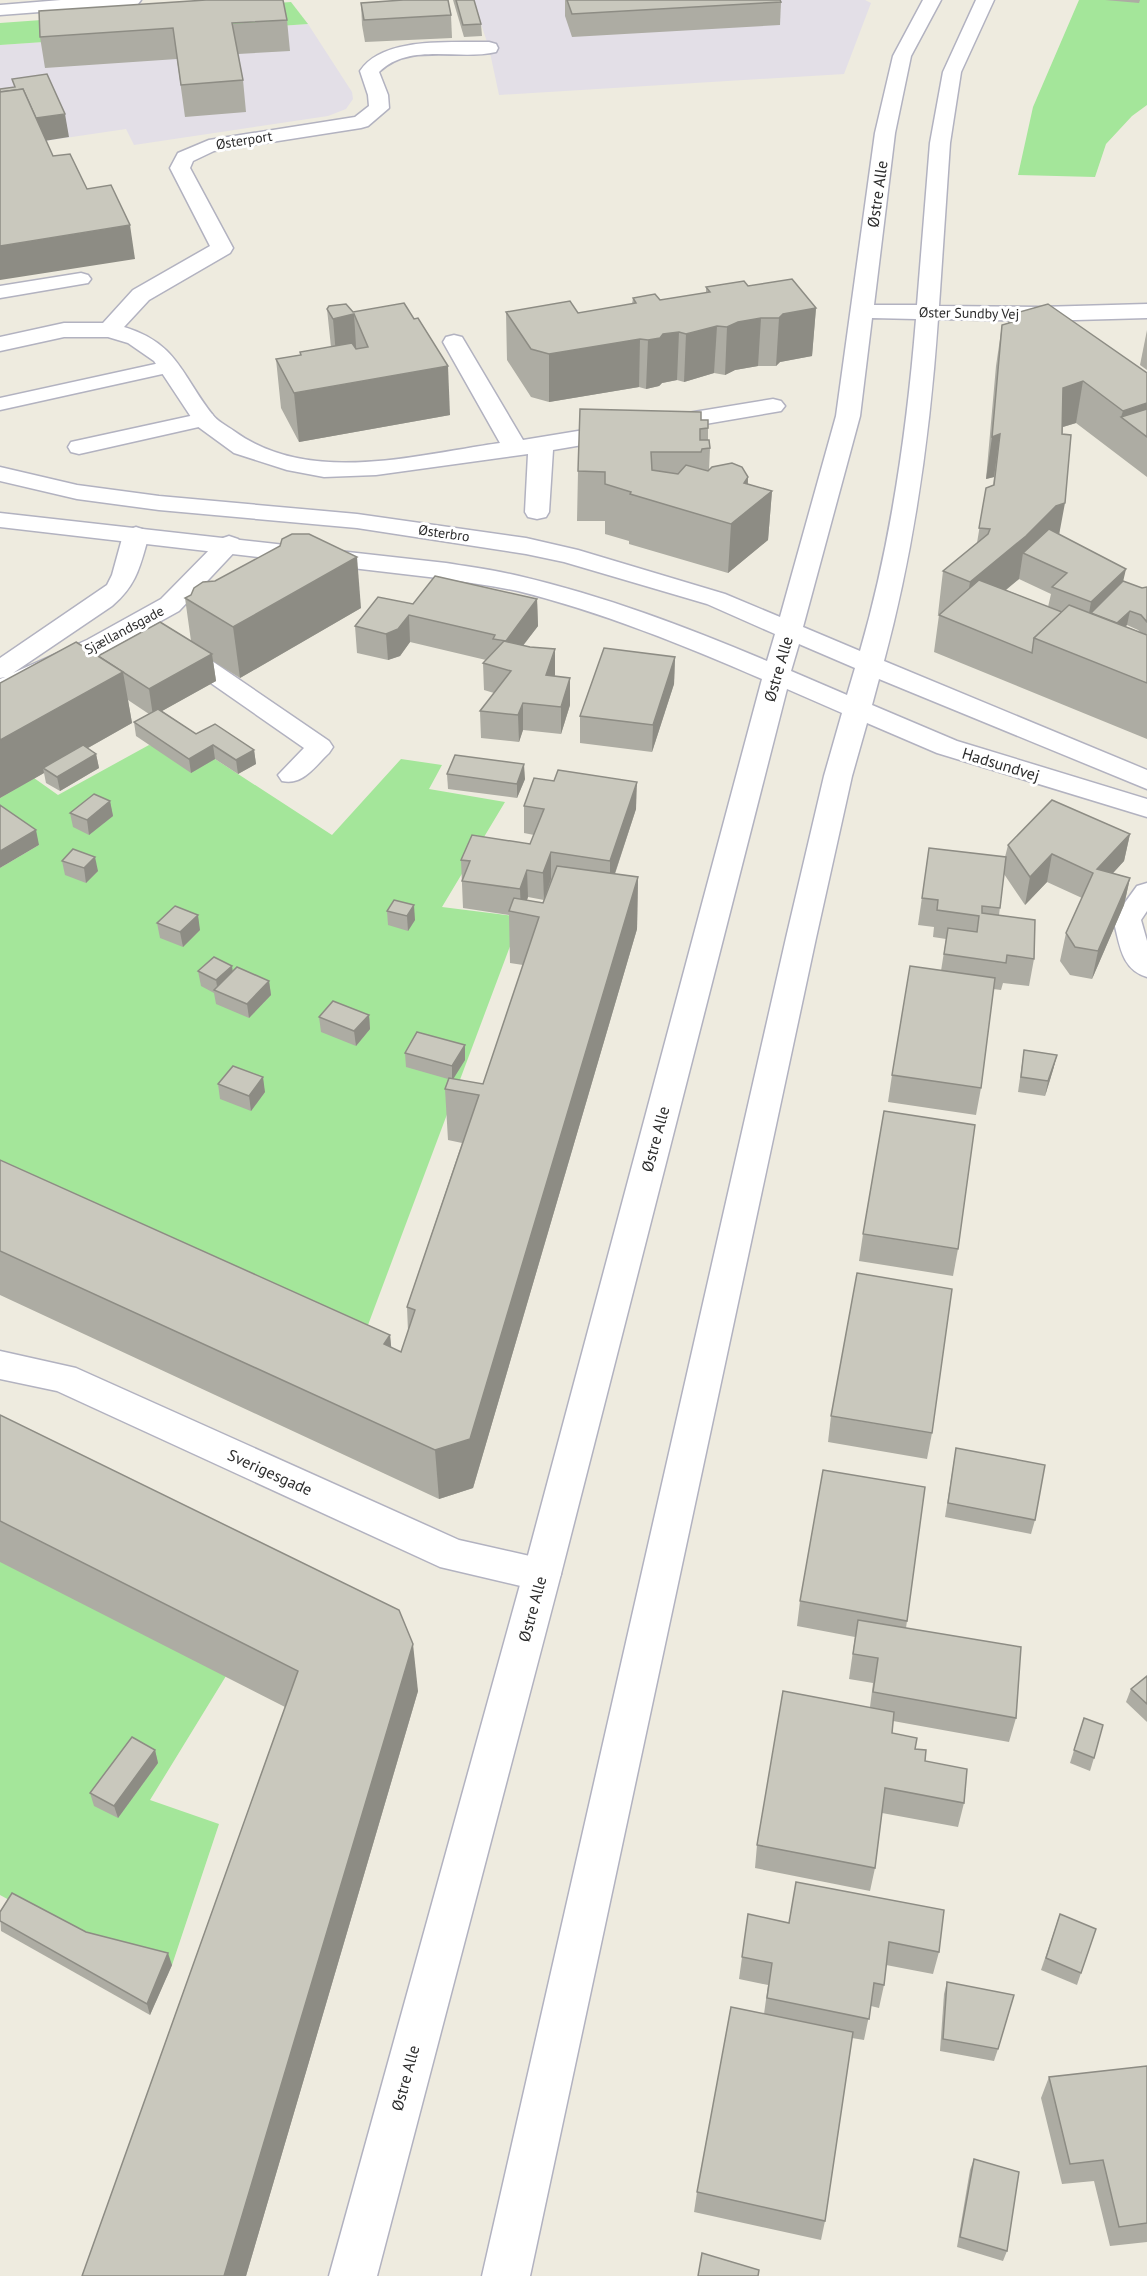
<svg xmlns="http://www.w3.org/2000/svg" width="1147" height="2276" font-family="'PT Sans',sans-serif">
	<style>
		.industrial { fill: #e3dfe7 }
		.green { fill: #a4e69a }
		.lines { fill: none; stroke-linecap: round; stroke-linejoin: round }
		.lane-casing { stroke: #b2b2c0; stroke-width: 3 }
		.street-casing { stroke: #b2b2c0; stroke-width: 3 }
		.secondary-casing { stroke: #b2b2c0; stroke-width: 3 }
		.lane { fill: #fff; fill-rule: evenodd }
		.street { fill: #fff; fill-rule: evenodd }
		.secondary { fill: #fff; fill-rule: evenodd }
		.wall { fill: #adaca3; fill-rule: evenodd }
		.shaded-wall { fill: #8d8c84 }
		.building { fill: #c9c8bd; stroke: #8d8c84; stroke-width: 1.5 }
		.labels { text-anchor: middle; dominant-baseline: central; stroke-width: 6; stroke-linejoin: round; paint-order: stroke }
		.far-street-label { font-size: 14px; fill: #2c2c2c; stroke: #fff }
		.street-label { font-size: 16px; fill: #2c2c2c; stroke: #fff }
	</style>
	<rect width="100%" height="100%" fill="#eeebdf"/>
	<!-- industrial -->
	<g class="industrial">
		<polygon points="473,0 865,0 871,3 844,74 499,95 489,48"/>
		<polygon points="308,24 352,92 353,99 346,109 328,116 134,145 126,129 38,142 0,125 0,45"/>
	</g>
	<!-- green -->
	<g class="green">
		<polygon points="1079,0 1147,0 1147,105 1132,116 1106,144 1095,177 1018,175 1033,107"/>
		<polygon points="291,2 308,24 0,45 0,23"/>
		<polygon points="149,745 215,759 332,835 401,759 442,765 429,789 505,802 442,907 521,917 359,1349 0,1206 0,868 39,845 0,821 0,798 34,778 58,795"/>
		<polygon points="0,1561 226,1676 150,1800 219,1824 172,1965 91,1944 0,1895"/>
	</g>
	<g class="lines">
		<!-- lane casing -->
		<g class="lane-casing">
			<g id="lane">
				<polygon points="81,273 88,275 91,279 88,283 0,298 0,286"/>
				<polygon points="169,361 176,363 179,367 176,371 0,410 0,398"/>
				<polygon points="204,413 212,414 215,419 212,424 79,454 71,452 68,447 71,442"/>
				<path d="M181 644 190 646 329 741 333 747 329 753C315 766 303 786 282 781L278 775 304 748 172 656 169 651 172 646Z"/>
				<path d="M1147 883V911L1141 920 1147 941V977C1120 969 1120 943 1113 919L1137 886Z"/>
			</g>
		</g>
		<!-- street casing -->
		<g class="street-casing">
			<g id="street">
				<path d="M489 42 496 44 498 48 496 52C458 61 410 42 379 72L388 95 389 108 368 126 361 128 214 151 193 161 190 168 233 248 230 253 149 300 124 327C177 343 181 374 212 414 217 421 227 426 234 431 310 486 415 455 500 443L443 342 446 337 454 335 462 337 465 342 523 440 773 399 781 401 785 406 781 411 553 450 549 512 546 517 537 519 528 517 525 512 528 454 376 475 324 477 287 470 234 453 197 426 154 361 128 343 108 337H64L0 351V337L64 323H103L133 290 210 246 170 168 178 153 209 140 355 117 369 106 368 95 360 71C383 36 452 43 489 42Z"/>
				<path d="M136 527 145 530 149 535C140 566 137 585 112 606L13 673 87 640 161 599 220 539 229 536 238 539 242 544 179 611 105 652 0 697V679L5 677 0 678V658L107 585 112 575 123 535 127 530Z"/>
				<polygon points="0,1351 76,1368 459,1540 556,1562 561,1574 556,1586 542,1591 440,1567 57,1391 0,1379"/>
			</g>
		</g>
		<!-- secondary casing -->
		<g class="secondary-casing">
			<g id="secondary">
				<polygon points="61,0 141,0 138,4 132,5 0,15 0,5"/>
				<path d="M923 0H941L911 56 895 133 874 305H917L930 143 943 72 976 0H994L961 72 950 143 939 306 1040 307 1147 304V318L1040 321 938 319C930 434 914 550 884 661L1147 770V789L879 679 872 705 957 741 1147 799V817L937 753 867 723 852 776 816 938 530 2276H482L786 938 824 776 842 713 787 689 561 1574 377 2276H329L523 1574 762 679C683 645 602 612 518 591 494 586 470 583 446 579L0 527V513L446 563C470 567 495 570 519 576 605 596 686 627 767 661L775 634 707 604 564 562 526 554 357 528 159 510 77 499 0 481V467L77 485 159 496 357 514 526 538 578 550 725 594 780 617 836 416 875 133 893 56ZM872 318 916 319C907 430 891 544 860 651L803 627 860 416ZM799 644 855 668 847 695 791 671Z"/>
			</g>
		</g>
		<!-- lane -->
		<use href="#lane" class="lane"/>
		<!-- street -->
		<use href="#street" class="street"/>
		<!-- secondary -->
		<use href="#secondary" class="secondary"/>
	</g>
	<!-- wall -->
	<g class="wall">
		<polygon points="401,0 448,0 451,15 452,38 365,42 362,25 361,3"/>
		<polygon points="453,0 474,0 481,24 482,36 464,37"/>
		<polygon points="565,0 780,0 781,2 780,25 572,37 565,16"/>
		<polygon points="1105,0 1140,0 1139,3"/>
		<polygon points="287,20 290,51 238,54 243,80 246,112 185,117 177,59 45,68 40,37"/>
		<polygon points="748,286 816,308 812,356 780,362 776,366 758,366 735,370 725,375 714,373 684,382 677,380 662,383 659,386 646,389 639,387 549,402 531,397 507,360 506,312 578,313 632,304 633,298 660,300 706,293 706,287"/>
		<polygon points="327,309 414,319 450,415 299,442 281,408 276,359 300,355 300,352 331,347"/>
		<path d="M1009 315 1147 373V477L1076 423 1063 427 1059 535 1123 581 1142 588 1147 587V739L934 652 939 615 938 614 943 571 977 543 986 488 993 486 994 477 986 479 996 366 1002 325 1008 323ZM1019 579 1051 594 1048 607 1006 590ZM1127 625 1138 630 1140 632 1125 626Z"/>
		<polygon points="1147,330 1147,370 1140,365"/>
		<polygon points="701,420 708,428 708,440 710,448 709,470 748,477 748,484 772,491 768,540 728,573 629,544 629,541 605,534 605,521 577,521 578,471"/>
		<polygon points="185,598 361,608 240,678 213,661 216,681 162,711 196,734 254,750 256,764 238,774 215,759 191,773 136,736 134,722 149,714 128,700 132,723 88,748 96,754 99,768 60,791 46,783 44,773 0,798 0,683 98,656 191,641"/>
		<polygon points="537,599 538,626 523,645 555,676 570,705 561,734 523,730 519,742 481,738 480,711 494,693 484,690 483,663 486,660 410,642 400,656 388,660 357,653 355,626 413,604"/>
		<polygon points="675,657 674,684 652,752 580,743 580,716"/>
		<polygon points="447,774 525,779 517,798 448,789"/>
		<polygon points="110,801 113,816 89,835 73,827 70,813"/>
		<path d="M524 806 636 809 615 874 638 877 637 929 473 1488 439 1499 0 1295V1160L390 1335 391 1348 401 1352 408 1331 407 1307 462 1143 448 1140 445 1089 448 1079 406 1067 405 1053 465 1060 453 1079 483 1084 523 965 510 963 509 915 463 908 461 860 530 844 534 835 524 833ZM551 879 543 903 527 900 528 897 544 900Z"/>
		<polygon points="1130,834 1124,861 1113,873 1130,878 1124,905 1092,979 1070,975 1060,961 1066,933 1082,898 1047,882 1025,905 1004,874 999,915 1034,959 1029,986 1003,983 1001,990 993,989 981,1088 976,1115 888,1102 892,1075 941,971 946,939 933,937 934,927 918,925 929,848 1005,857 1008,845"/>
		<polygon points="62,861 98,871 86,883 65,875"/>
		<polygon points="394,900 415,920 408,931 388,925 387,911"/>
		<polygon points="157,923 200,930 183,947 160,938"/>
		<polygon points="198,971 233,971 269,981 271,995 249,1018 216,1004 214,993 201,986"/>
		<polygon points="369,1015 370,1029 356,1046 321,1032 319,1017"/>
		<polygon points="1024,1050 1057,1055 1053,1070 1045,1096 1018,1092"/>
		<polygon points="218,1084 265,1092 251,1111 220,1099"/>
		<polygon points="863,1234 958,1249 953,1276 859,1261"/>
		<polygon points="0,1415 418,1691 246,2276 82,2276 285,1707 0,1562"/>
		<polygon points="831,1416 932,1433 927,1459 828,1442"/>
		<polygon points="956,1448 1035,1520 1031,1534 945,1517"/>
		<polygon points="800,1601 907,1621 906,1628 1016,1718 1009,1742 893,1721 892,1733 915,1749 925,1761 964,1803 958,1827 882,1813 875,1868 870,1891 755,1868 757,1845 870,1707 873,1683 849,1679 855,1637 797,1626"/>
		<polygon points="1147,1676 1147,1722 1126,1702 1131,1689"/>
		<polygon points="1084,1718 1094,1758 1090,1771 1070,1763"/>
		<polygon points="155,1750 158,1763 118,1818 94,1806 90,1793"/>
		<polygon points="0,1912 172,1965 150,2015 1,1931"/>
		<polygon points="1060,1914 1081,1973 1077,1985 1041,1970"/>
		<polygon points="789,1923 939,1952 933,1974 886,1965 884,1985 879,2008 871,2006 864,2040 852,2038 825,2221 821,2240 694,2212 697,2192 764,2014 768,1985 739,1979 742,1957"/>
		<polygon points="947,1982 998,2049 994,2061 940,2051 944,1994"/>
		<polygon points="1147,2066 1147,2242 1110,2246 1094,2181 1062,2184 1041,2098 1049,2077"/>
		<polygon points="974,2159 1007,2251 1003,2261 957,2247 970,2170"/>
	</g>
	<!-- shaded-wall -->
	<g class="shaded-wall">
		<polygon points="65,114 69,137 38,142 34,118"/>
		<polygon points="130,225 135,259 0,280 0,246"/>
		<polygon points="816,308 812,356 780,362 776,366 779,318 783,314"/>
		<polygon points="354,314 357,362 337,367 333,319"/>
		<polygon points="761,318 758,366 735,370 725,375 727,327 738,322"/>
		<polygon points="717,326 714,373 684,382 686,334"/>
		<polygon points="679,332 677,380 662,383 659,386 646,389 648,340 663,334"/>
		<polygon points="640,339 639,387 549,402 549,354"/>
		<polygon points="448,366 450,415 299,442 294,393"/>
		<polygon points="1083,381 1076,423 1056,429 1063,388"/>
		<polygon points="1147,403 1147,437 1121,417 1123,411"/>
		<polygon points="1000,434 994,477 986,479 992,437"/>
		<polygon points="748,477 746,511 772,491 768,540 728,573 731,524 744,483"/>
		<polygon points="1065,503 1057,546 1023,553 1019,579 963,625 970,582 1056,506"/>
		<polygon points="357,557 361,608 240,678 233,627"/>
		<polygon points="1126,569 1120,595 1087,624 1091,602"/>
		<polygon points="537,599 538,626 506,668 506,641"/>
		<polygon points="1130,611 1127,625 1105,646 1108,632"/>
		<polygon points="409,615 410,642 400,656 388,660 386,634"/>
		<polygon points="555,649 555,675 547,702 546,675"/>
		<polygon points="212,654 216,681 153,716 149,689"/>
		<polygon points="675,657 674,684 652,752 653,725"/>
		<polygon points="123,672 132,723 47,771 43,768 44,773 0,798 0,740"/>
		<polygon points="570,678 570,705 561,734 561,707"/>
		<polygon points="523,703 523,730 519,742 518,715"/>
		<polygon points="213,745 215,759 191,773 189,759"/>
		<polygon points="254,750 256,764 238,774 236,760"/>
		<polygon points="96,754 99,768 60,791 57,777"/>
		<polygon points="524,764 525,779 517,798 517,784"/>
		<polygon points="637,782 636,809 610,888 610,861"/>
		<polygon points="110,801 113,816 89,835 87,820"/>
		<polygon points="36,830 39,845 0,868 0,851"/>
		<polygon points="1130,834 1124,861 1092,896 1097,869"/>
		<polygon points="551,852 551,879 544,900 543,873"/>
		<polygon points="1052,854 1047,882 1025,905 1030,877"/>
		<polygon points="95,857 98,871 86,883 84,868"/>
		<polygon points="527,870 528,897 522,913 521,913 520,889"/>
		<polygon points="638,877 637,929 473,1488 439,1499 435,1450"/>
		<polygon points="1130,878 1124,905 1092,979 1098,951"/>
		<polygon points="414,905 415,920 408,931 407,916"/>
		<polygon points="198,915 200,930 183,947 180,932"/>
		<polygon points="232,966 234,980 218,992 216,980"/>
		<polygon points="269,981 271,995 249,1018 247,1004"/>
		<polygon points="369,1015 370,1029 356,1046 354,1031"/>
		<polygon points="465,1045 465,1060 452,1081 452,1066"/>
		<polygon points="1057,1055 1053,1070 1045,1096 1048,1081"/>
		<polygon points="263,1077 265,1092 251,1111 249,1096"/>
		<polygon points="390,1335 395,1385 384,1344"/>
		<polygon points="413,1644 418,1691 246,2276 224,2276"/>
		<polygon points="155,1750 158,1763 118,1818 114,1806"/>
		<polygon points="168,1953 172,1965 150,2015 147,2004"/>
	</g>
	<!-- building -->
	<g class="building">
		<polygon points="206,0 283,0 287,20 232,23 243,80 181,85 173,28 40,37 39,11"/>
		<polygon points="403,0 448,0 451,15 364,20 361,3"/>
		<polygon points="456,0 474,0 481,24 463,25"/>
		<polygon points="567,0 780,0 781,2 572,14"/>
		<polygon points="47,74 65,114 36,118 23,89 0,92 0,89 15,87 12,79"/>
		<polygon points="23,89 53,156 70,154 87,189 111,185 130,225 0,246 0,92"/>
		<polygon points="792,279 816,308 783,314 779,318 761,318 738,322 727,327 717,326 686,334 679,332 663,334 660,338 648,340 640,339 549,354 531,349 506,312 570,301 578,313 636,303 633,298 655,294 660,300 710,292 706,287 744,281 748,286"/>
		<polygon points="404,303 414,319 418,318 448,366 294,393 276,359 301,355 300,352 352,343 356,349 368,347 354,314 333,319 327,309 329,306 346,304 353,312"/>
		<polygon points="1048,304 1147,373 1147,403 1123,411 1083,381 1063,388 1062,434 1071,435 1065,503 1056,506 1026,536 970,582 943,571 988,534 990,529 979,528 986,488 994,485 1000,434 992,437 1002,325 1016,321 1009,315"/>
		<polygon points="580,409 701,412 701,420 708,420 708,428 700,429 700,440 709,440 710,448 702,449 701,452 651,452 652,470 678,474 686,465 708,471 712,467 732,463 742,467 748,477 744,483 772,491 731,524 630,494 631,492 605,484 605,472 578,471"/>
		<polygon points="1147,409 1147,437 1121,417"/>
		<polygon points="1049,529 1126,569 1091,602 1052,587 1067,573 1023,553"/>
		<polygon points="292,534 309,534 357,557 233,627 185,598 191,595 194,588 203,582 215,581 280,546 282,539"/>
		<polygon points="435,576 537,599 506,641 493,639 495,635 409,615 398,629 386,634 355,626 378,597 413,604"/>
		<polygon points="979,580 1062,612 1034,638 1032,653 939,615"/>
		<polygon points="1123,581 1142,588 1147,587 1147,622 1141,615 1130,611 1117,623 1091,613"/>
		<polygon points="1069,605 1147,635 1147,683 1034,638"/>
		<polygon points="160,622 212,654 149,689 98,656"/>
		<polygon points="504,641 530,647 555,649 546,675 570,678 561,707 523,703 518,715 480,711 511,671 483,663"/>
		<polygon points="76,642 123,672 0,740 0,683"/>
		<polygon points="604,648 675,657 653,725 580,716"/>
		<polygon points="158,709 196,734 215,724 254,750 236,760 213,745 189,759 134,722"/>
		<polygon points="83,745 96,754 57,777 43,768"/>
		<polygon points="455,755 524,764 517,784 447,774"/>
		<polygon points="558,770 637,782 610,861 551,852 543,873 527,870 520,889 462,881 470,861 461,860 472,835 530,844 544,809 524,806 534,778 554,781"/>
		<polygon points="94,794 110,801 87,820 70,813"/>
		<polygon points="1052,800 1130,834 1097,869 1130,878 1098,951 1075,947 1066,933 1093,873 1052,854 1030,877 1008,845"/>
		<polygon points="0,805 36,830 0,851"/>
		<polygon points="929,848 1006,857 1000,908 982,906 982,913 1035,920 1034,959 1007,955 1006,963 944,954 948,928 977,932 979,916 937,910 938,900 922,898"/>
		<polygon points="73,849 95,857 84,868 62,861"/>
		<polygon points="557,866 638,877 470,1439 435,1450 0,1251 0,1160 390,1335 384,1344 401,1352 415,1310 407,1307 479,1095 445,1089 449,1078 483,1084 539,917 509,911 513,900 514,898 543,903"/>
		<polygon points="394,900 414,905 407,916 387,911"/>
		<polygon points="175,906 198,915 180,932 157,923"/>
		<polygon points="214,957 232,966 216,980 198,971"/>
		<polygon points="910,966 995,978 981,1088 892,1075"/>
		<polygon points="237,967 269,981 247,1004 214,990"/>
		<polygon points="333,1001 369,1015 354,1031 319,1017"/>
		<polygon points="417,1032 465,1045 452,1066 405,1053"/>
		<polygon points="1024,1050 1057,1055 1048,1081 1021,1077"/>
		<polygon points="233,1066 263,1077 249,1096 218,1084"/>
		<polygon points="884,1111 975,1125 958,1249 863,1234"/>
		<polygon points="857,1273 952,1289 932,1433 831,1416"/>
		<polygon points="0,1415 399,1610 413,1644 224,2276 82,2276 298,1671 0,1521"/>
		<polygon points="956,1448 1045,1465 1035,1520 948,1503"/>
		<polygon points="823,1470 925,1487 907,1621 800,1601"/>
		<polygon points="858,1620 1021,1647 1016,1718 873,1692 878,1658 853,1654"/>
		<polygon points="1147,1676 1147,1704 1131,1689"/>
		<polygon points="783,1691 894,1712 892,1733 917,1738 915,1749 926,1750 925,1761 967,1769 964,1803 885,1788 875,1868 757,1845"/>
		<polygon points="1084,1718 1103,1725 1094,1758 1074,1750"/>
		<polygon points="132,1737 155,1750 114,1806 90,1793"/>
		<polygon points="796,1882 944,1910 939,1952 889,1942 884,1985 874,1983 869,2019 767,1998 772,1963 742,1957 748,1914 789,1923"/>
		<polygon points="12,1893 86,1932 168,1953 147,2004 0,1921 0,1912"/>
		<polygon points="1060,1914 1096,1929 1081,1973 1046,1958"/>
		<polygon points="947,1982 1014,1995 998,2049 943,2039"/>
		<polygon points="731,2007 853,2032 825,2221 697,2192"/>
		<polygon points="1147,2066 1147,2223 1119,2227 1103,2160 1070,2164 1049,2077"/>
		<polygon points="974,2159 1019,2172 1007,2251 960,2237"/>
		<polygon points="702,2253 759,2270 758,2276 698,2276"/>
	</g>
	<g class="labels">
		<!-- far-street labels -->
		<g class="far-street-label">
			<text transform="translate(244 140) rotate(-9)">Østerport</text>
			<text transform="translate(969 313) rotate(1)">Øster Sundby Vej</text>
			<text transform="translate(444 533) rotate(8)">Østerbro</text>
			<text transform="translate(124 630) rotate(-28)">Sjællandsgade</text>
		</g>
		<!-- street labels -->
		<g class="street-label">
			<text transform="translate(877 194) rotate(-82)">Østre Alle</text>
			<text transform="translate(778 669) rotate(-74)">Østre Alle</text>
			<text transform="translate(1001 764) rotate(17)">Hadsundvej</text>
			<text transform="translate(655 1139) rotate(-75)">Østre Alle</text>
			<text transform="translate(270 1472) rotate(24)">Sverigesgade</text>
			<text transform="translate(532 1609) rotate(-75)">Østre Alle</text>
			<text transform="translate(405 2078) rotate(-75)">Østre Alle</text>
		</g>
	</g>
</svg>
